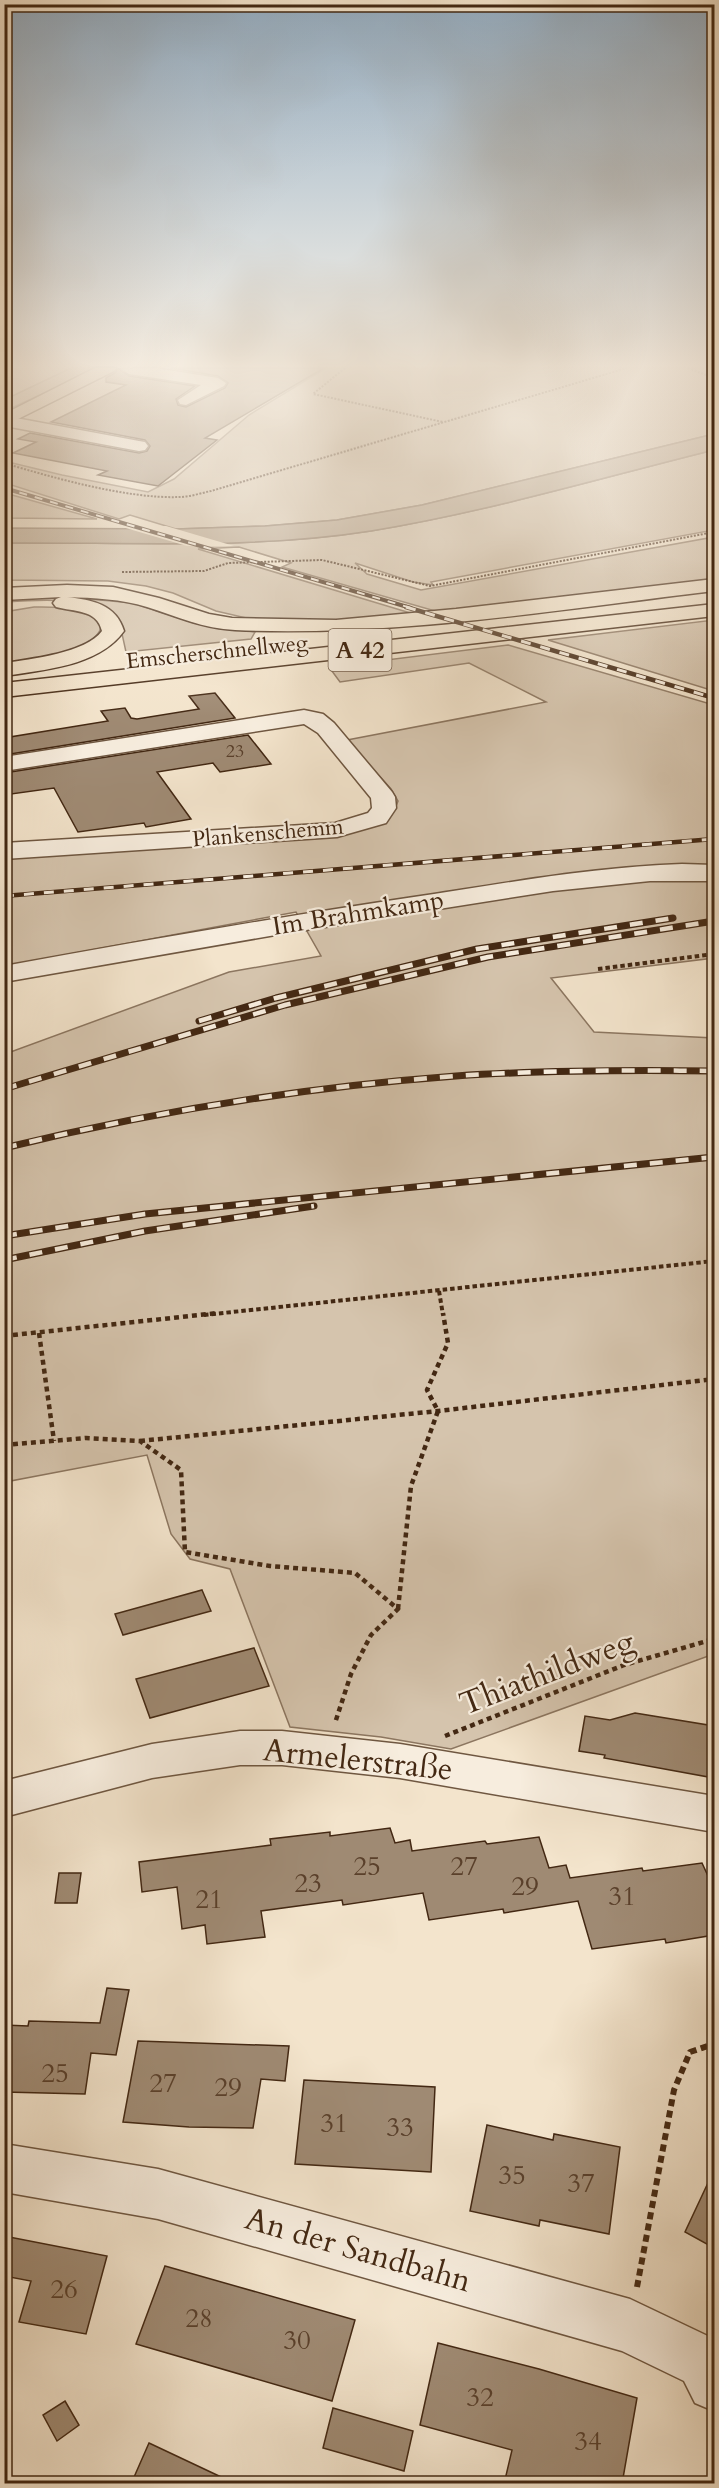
<svg xmlns="http://www.w3.org/2000/svg" width="719" height="2488" font-family="Cardo,serif">
	<style>
		.green { fill: #d5c4ad; stroke: #8c7660; stroke-width: 1.5 }
		.water { fill: #b7a48d; stroke: #89725c; stroke-width: 1.5 }
		.pier { fill: #f3e4cc }
		.building { fill: #9f8a73; stroke: #432813; stroke-width: 1.5 }
		.lines { fill: none; stroke-linecap: round; stroke-linejoin: round }
		.minor-casing { stroke: #6f5741; stroke-width: 3 }
		.major-casing { stroke: #432813; stroke-width: 3 }
		.highway-casing { stroke: #432813; stroke-width: 3 }
		.path-far3 { stroke: #432813; stroke-width: 2; stroke-dasharray: 2 1.5; stroke-linecap: butt }
		.path-far2 { stroke: #432813; stroke-width: 4; stroke-dasharray: 4.5 3; stroke-linecap: butt }
		.path-far1 { stroke: #432813; stroke-width: 4.5; stroke-dasharray: 5 4; stroke-linecap: butt }
		.path { stroke: #432813; stroke-width: 6; stroke-dasharray: 7 4.5; stroke-linecap: butt }
		.minor { fill: #f7edde; fill-rule: evenodd }
		.major { fill: #f3e4cc; fill-rule: evenodd }
		.highway { fill: #f3e4cc; fill-rule: evenodd }
		.rail-far2-casing { stroke: #432813; stroke-width: 4 }
		.rail-far1-casing { stroke: #432813; stroke-width: 4.5 }
		.rail-casing { stroke: #432813; stroke-width: 7 }
		.rail-far2 { stroke: #f7edde; stroke-width: 2; stroke-dasharray: 8; stroke-linecap: butt }
		.rail-far1 { stroke: #f7edde; stroke-width: 3; stroke-dasharray: 10; stroke-linecap: butt }
		.rail { stroke: #f7edde; stroke-width: 4.5; stroke-dasharray: 13; stroke-linecap: butt }
		.labels { text-anchor: middle; dominant-baseline: central; stroke-width: 4.5; stroke-linejoin: round; paint-order: stroke }
		.far-number-label { font-size: 18px; fill: #5a402b }
		.far-street-label { font-size: 22px; fill: #432813; stroke: #f7edde }
		.shield { fill: #f7edde; stroke: #796350; stroke-width: 1.5 }
		.shield-label { font-size: 24px; font-weight: bold; fill: #432813 }
		.street-label { font-size: 26px; fill: #432813; stroke: #f7edde }
		.near-number-label { font-size: 27px; fill: #5a402b }
		.near-street-label { font-size: 32px; fill: #432813; stroke: #f7edde }
	</style>
	<rect width="100%" height="100%" fill="#f3e4cc"/>
	<filter id="stains"><feTurbulence type="fractalNoise" baseFrequency=".00333" numOctaves="4"/><feColorMatrix values="0 0 0 0 .2 0 0 0 0 .09 0 0 0 0 .02 0 0 0 .5 -.17"/></filter>
	<radialGradient id="worn" r=".72"><stop offset=".6" stop-color="#630" stop-opacity="0"/><stop offset="1" stop-color="#630" stop-opacity=".3"/></radialGradient>
	<!-- green -->
	<g class="green">
		<polygon points="71,368 99,368 5,411 4,400"/>
		<polygon points="326,368 714,368 714,434 422,505 337,520 265,526 176,529 130,515 119,519 5,483 4,461 62,475 148,492 174,479 249,415"/>
		<path d="M714 450V530L431 582 433 585 413 582 355 563 367 574 421 590 714 537V581L442 613 282 567 291 563 239 547 198 549 417 615 352 622H264L216 611 173 593 146 586 108 581 5 580V543C126 542 250 550 371 531 487 512 601 478 714 450Z"/>
		<polygon points="5,493 97,519 5,518"/>
		<path d="M66 597 133 603 194 623 255 632 251 639 126 652 119 620C100 595 33 600 5 602L4 599Z"/>
		<path d="M34 607C54 607 90 605 101 627 95 653 28 660 5 663L4 612Z"/>
		<polygon points="714,620 714,691 548,640"/>
		<path d="M508 645 714 705V958L551 978 594 1032 714 1038V1654L451 1749 381 1737 290 1727 230 1569 190 1559 171 1534 147 1455 5 1482V1054L229 972 321 956 296 912 5 966V857L354 832C374 827 392 822 398 801L391 789 347 740 546 702 469 663 340 682 329 667Z"/>
	</g>
	<!-- water -->
	<path class="water" d="M714 434V450C601 478 487 512 371 531 250 550 126 542 5 543L4 528 176 529 265 526 337 520 422 505Z"/>
	<!-- pier -->
	<polygon class="pier" points="119,526 166,526 234,546 187,546"/>
	<!-- building -->
	<g class="building">
		<polygon points="118,368 129,376 195,386 176,399 178,405 186,407 225,388 228,383 218,376 171,368 324,368 205,438 217,440 158,486 98,475 107,471 13,453 36,442 18,439 30,433 139,453 147,451 150,446 145,440 51,422 126,385 106,382 106,378 115,373"/>
		<polygon points="215,693 235,718 4,755 4,738 108,721 101,711 125,708 131,718 137,719 199,709 189,696"/>
		<polygon points="248,735 271,764 220,772 213,763 157,772 191,819 146,827 144,823 78,832 54,788 4,795 4,773"/>
		<polygon points="202,1590 211,1611 123,1635 115,1614"/>
		<polygon points="254,1648 269,1686 150,1718 136,1679"/>
		<polygon points="635,1713 714,1726 714,1778 604,1758 605,1755 579,1751 585,1716 610,1720"/>
		<polygon points="390,1828 395,1843 410,1840 412,1851 485,1841 487,1844 539,1837 549,1868 566,1865 570,1878 642,1868 643,1871 702,1863 714,1889 714,1935 666,1943 665,1939 592,1949 578,1901 504,1913 503,1909 429,1920 423,1893 343,1905 342,1900 261,1911 265,1937 207,1944 205,1925 182,1929 177,1887 142,1892 139,1862 271,1845 270,1839 330,1832 330,1836"/>
		<polygon points="59,1873 81,1873 77,1903 55,1903"/>
		<polygon points="107,1988 129,1990 116,2055 91,2053 85,2094 4,2092 4,2025 28,2026 29,2021 100,2023"/>
		<polygon points="138,2041 289,2046 285,2081 261,2079 253,2128 189,2127 123,2122"/>
		<polygon points="304,2080 435,2087 431,2172 295,2164"/>
		<polygon points="487,2125 553,2140 554,2134 620,2147 609,2234 540,2220 539,2226 470,2211"/>
		<polygon points="714,2170 714,2248 685,2232"/>
		<polygon points="4,2236 107,2256 86,2334 19,2322 31,2281 4,2276"/>
		<polygon points="165,2266 355,2320 332,2401 136,2344"/>
		<polygon points="438,2343 539,2369 637,2398 622,2484 504,2484 512,2450 420,2425"/>
		<polygon points="65,2401 79,2425 57,2441 43,2415"/>
		<polygon points="333,2408 413,2431 404,2471 323,2448"/>
		<polygon points="149,2443 236,2484 131,2484"/>
	</g>
	<g class="lines">
		<!-- minor casing -->
		<g class="minor-casing">
			<g id="minor">
				<polygon points="155,368 218,378 226,383 224,386 186,405 180,404 178,400 201,385 129,374 121,369"/>
				<polygon points="5,416 139,441 145,442 148,446 145,450 139,451 5,426"/>
				<polygon points="304,710 323,714 334,723 392,792 395,797 396,808 386,823 337,837 4,859 4,843 335,823 368,813 372,808 371,798 318,733 304,724 4,771 4,757"/>
				<path d="M682 864 714 865V881H650L553 891 287 933 4 982V966C147 940 290 915 434 894 517 881 598 867 682 864Z"/>
				<polygon points="240,1731 282,1731 400,1744 714,1796 714,1832 400,1778 282,1765 240,1765 152,1778 4,1817 4,1781 152,1744"/>
				<polygon points="4,2144 158,2169 630,2299 714,2339 714,2411 695,2403 684,2381 622,2351 158,2219 4,2192"/>
			</g>
		</g>
		<!-- major casing -->
		<g class="major-casing">
			<polygon id="major" points="95,368 116,368 114,371 4,426 4,414"/>
		</g>
		<!-- highway casing -->
		<g class="highway-casing">
			<g id="highway">
				<path d="M714 579V591C555 610 395 637 235 630 204 629 176 616 147 607 121 599 94 598 67 597 92 600 116 604 124 631 99 666 44 670 4 676V663C31 659 86 653 102 631 97 609 74 612 56 607L53 603 56 599 61 597 4 600V588L67 585 113 587 159 598 209 614 232 618 336 620 456 609Z"/>
				<polygon points="714,604 714,616 4,697 4,683"/>
			</g>
		</g>
		<!-- path-far3 -->
		<g class="path-far3">
			<polyline points="345,368 313,394 443,422"/>
			<polyline points="688,368 714,378"/>
			<path d="M4 463C54 478 128 499 179 497 190 497 201 493 211 491L627 368"/>
			<polyline points="122,572 204,571 228,563 322,560 430,586 714,532"/>
		</g>
		<!-- path-far2 -->
		<g class="path-far2">
			<polyline points="598,969 714,954"/>
			<polyline points="439,1291 443,1315"/>
			<polyline points="204,1315 714,1261"/>
		</g>
		<!-- path-far1 -->
		<g class="path-far1">
			<polyline points="39,1333 54,1441"/>
			<polyline points="4,1336 218,1313"/>
			<polyline points="140,1441 438,1411 714,1379"/>
			<polyline points="4,1445 86,1438 140,1441 181,1470 185,1552 270,1566 355,1573 398,1609 371,1635 351,1674 335,1723"/>
			<polyline points="398,1609 411,1486 438,1411 427,1390 448,1343 443,1313"/>
			<polyline points="445,1736 624,1665 714,1639"/>
		</g>
		<!-- path -->
		<polyline class="path" points="637,2287 674,2090 690,2052 714,2044"/>
		<!-- minor -->
		<use href="#minor" class="minor"/>
		<!-- major -->
		<use href="#major" class="major"/>
		<!-- highway -->
		<use href="#highway" class="highway"/>
		<!-- rail-far2 casing -->
		<g class="rail-far2-casing">
			<polyline id="rail-far2" points="4,488 411,608"/>
		</g>
		<!-- rail-far1 casing -->
		<g class="rail-far1-casing">
			<g id="rail-far1">
				<polyline points="406,607 714,698"/>
				<polyline points="4,896 714,839"/>
			</g>
		</g>
		<!-- rail casing -->
		<g class="rail-casing">
			<g id="rail">
				<polyline points="199,1021 276,998 477,949 673,918"/>
				<polyline points="4,1089 285,1005 488,957 714,921"/>
				<path d="M4 1148C152 1112 304 1087 456 1076 542 1070 628 1070 714 1071"/>
				<polyline points="4,1236 145,1214 714,1157"/>
				<polyline points="4,1260 145,1231 314,1206"/>
			</g>
		</g>
		<!-- rail-far2 -->
		<use href="#rail-far2" class="rail-far2"/>
		<!-- rail-far1 -->
		<use href="#rail-far1" class="rail-far1"/>
		<!-- rail -->
		<use href="#rail" class="rail"/>
	</g>
	<!-- sky -->
	<linearGradient id="sky" x2="0" y2="1"><stop stop-color="#94aec4"/><stop offset="0.51" stop-color="#faf3e8"/><stop offset="1" stop-color="#faf3e8" stop-opacity="0"/></linearGradient>
	<rect width="719" height="717" fill="url(#sky)"/>
	<g class="labels">
		<!-- far-number labels -->
		<g class="far-number-label">
			<text x="235" y="751">23</text>
		</g>
		<!-- far-street labels -->
		<g class="far-street-label">
			<text transform="translate(217 652) rotate(-6)">Emscherschnellweg</text>
			<text transform="translate(268 833) rotate(-5)">Plankenschemm</text>
		</g>
		<!-- shield labels -->
		<rect class="shield" x="328.5" y="629" width="63" height="42" rx="4.5"/>
		<g class="shield-label">
			<text x="360" y="650">A 42</text>
		</g>
		<!-- street labels -->
		<g class="street-label">
			<text transform="translate(358 913) rotate(-9)">Im Brahmkamp</text>
		</g>
		<!-- near-number labels -->
		<g class="near-number-label">
			<text x="367" y="1866">25</text>
			<text x="464" y="1866">27</text>
			<text x="308" y="1883">23</text>
			<text x="525" y="1886">29</text>
			<text x="622" y="1896">31</text>
			<text x="209" y="1899">21</text>
			<text x="55" y="2073">25</text>
			<text x="163" y="2083">27</text>
			<text x="228" y="2087">29</text>
			<text x="334" y="2123">31</text>
			<text x="400" y="2127">33</text>
			<text x="512" y="2175">35</text>
			<text x="581" y="2183">37</text>
			<text x="64" y="2289">26</text>
			<text x="199" y="2318">28</text>
			<text x="297" y="2340">30</text>
			<text x="480" y="2397">32</text>
			<text x="588" y="2441">34</text>
		</g>
		<!-- near-street labels -->
		<g class="near-street-label">
			<text transform="translate(547 1673) rotate(-21)">Thiathildweg</text>
			<text transform="translate(358 1760) rotate(6)">Armelerstraße</text>
			<text transform="translate(358 2250) rotate(16)">An der Sandbahn</text>
		</g>
	</g>
	<!-- margin -->
	<rect width="719" height="2488" fill="none" stroke="#f3e4cc" stroke-width="24"/>
	<rect x="6" y="6" width="707" height="2476" fill="none" stroke="#432813" stroke-width="3"/>
	<rect x="12" y="12" width="695" height="2464" fill="none" stroke="#432813" stroke-width="1.5"/>
	<rect width="100%" height="100%" filter="url(#stains)"/>
	<rect width="100%" height="100%" fill="url(#worn)"/>
</svg>
